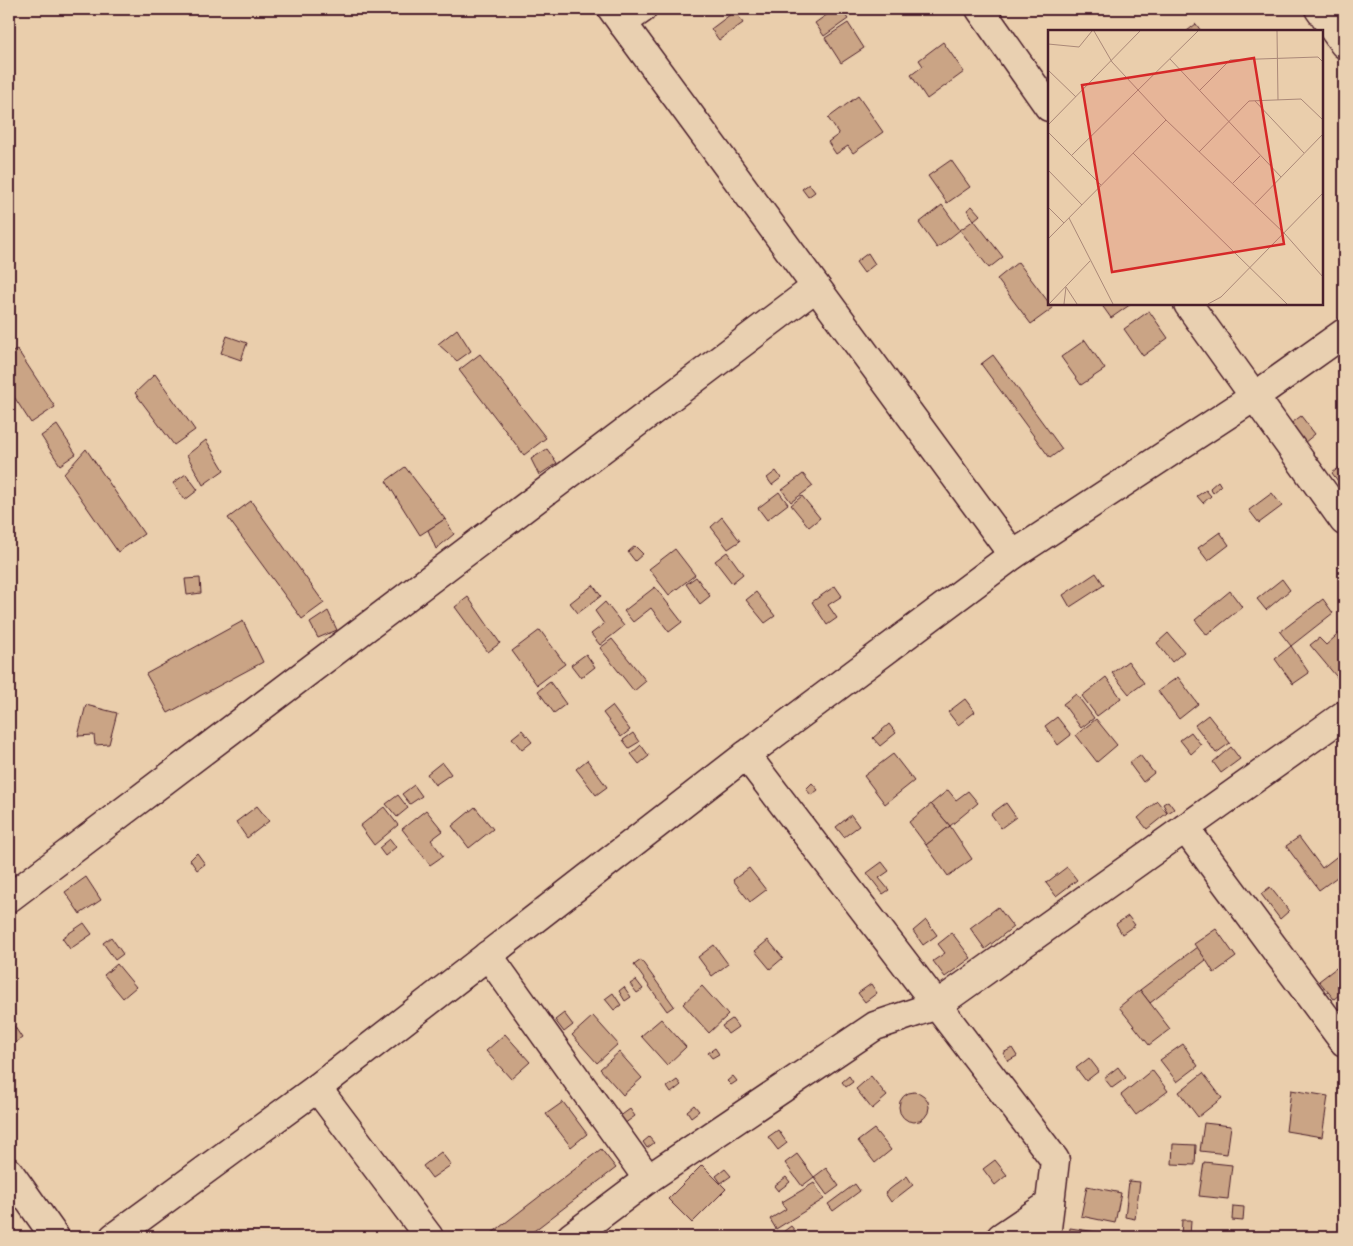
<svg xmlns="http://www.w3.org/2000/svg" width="1353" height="1246" font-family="Kalam,sans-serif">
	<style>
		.building { fill: #caa485; stroke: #4a1f2b }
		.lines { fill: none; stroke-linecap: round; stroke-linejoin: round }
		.street-casing { stroke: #4a1f2b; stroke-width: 31 }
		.street { stroke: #e9d0b1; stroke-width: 28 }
		.inset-road { fill: none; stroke: #aa8878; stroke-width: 1 }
		.view { fill: #d62828; fill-opacity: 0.15; stroke: #d62828; stroke-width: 2.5 }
		.inset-edge { fill: none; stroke: #4a1f2b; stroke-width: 2.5 }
	</style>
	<rect width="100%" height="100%" fill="#eaceac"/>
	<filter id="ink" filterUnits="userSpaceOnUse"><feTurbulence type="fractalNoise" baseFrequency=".02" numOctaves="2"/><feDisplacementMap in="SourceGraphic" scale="10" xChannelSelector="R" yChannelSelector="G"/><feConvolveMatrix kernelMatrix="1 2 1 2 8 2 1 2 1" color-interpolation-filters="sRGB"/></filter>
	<g filter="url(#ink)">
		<!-- building -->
		<g class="building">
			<polygon points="835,9 841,9 848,19 824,36 815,23"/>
			<polygon points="735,11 743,23 719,40 711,29"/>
			<polygon points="848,23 864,48 841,63 825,38"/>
			<polygon points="1196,24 1201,31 1187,31"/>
			<polygon points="943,42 964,72 927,99 911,75 923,66 919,60"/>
			<polygon points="858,96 883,132 853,153 848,146 836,154 828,142 839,134 828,118"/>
			<polygon points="951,160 970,187 947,203 928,176"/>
			<polygon points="809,184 815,192 808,197 802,189"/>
			<polygon points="942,205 960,230 937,248 919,223"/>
			<polygon points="972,206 980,215 974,220 967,210"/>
			<polygon points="974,220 1003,257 989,268 960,230"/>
			<polygon points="868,253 875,264 864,273 856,262"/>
			<polygon points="1018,262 1053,308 1031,324 997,279"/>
			<polygon points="1101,304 1131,304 1111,318"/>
			<polygon points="1149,311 1168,338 1143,356 1124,329"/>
			<polygon points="457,329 471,351 457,361 438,344"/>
			<polygon points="227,336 247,343 241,360 221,353"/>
			<polygon points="1085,340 1105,369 1081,385 1061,357"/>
			<polygon points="17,349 55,407 31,423 9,389 9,355"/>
			<polygon points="480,354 546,438 524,455 459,370"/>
			<polygon points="993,355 1062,449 1050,458 981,364"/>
			<polygon points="1344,367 1344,379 1339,371"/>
			<polygon points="155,374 195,430 174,445 135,393"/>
			<polygon points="1301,416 1315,434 1304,443 1289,425"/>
			<polygon points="57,425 76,454 60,465 41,436"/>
			<polygon points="206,440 224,470 203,485 187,455"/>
			<polygon points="86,449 144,534 118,552 64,474"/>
			<polygon points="547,449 557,463 539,475 531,459"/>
			<polygon points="1344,464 1344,489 1332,473"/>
			<polygon points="405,467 445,519 420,535 386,481"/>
			<polygon points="776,471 781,478 772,485 767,478"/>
			<polygon points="186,474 198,490 185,500 173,483"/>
			<polygon points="803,474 813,486 791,502 782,490"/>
			<polygon points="1218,481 1221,486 1213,493 1210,488"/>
			<polygon points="1206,490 1211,496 1203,503 1197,496"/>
			<polygon points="779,492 788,504 767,520 758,508"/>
			<polygon points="1272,493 1282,506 1259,523 1249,510"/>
			<polygon points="802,496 820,518 809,527 791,505"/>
			<polygon points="251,501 324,603 302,619 228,518"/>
			<polygon points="722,517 740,541 728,549 711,527"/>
			<polygon points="445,519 454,534 436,549 428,530"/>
			<polygon points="1220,532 1229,545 1208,561 1198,548"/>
			<polygon points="635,546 643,554 635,561 628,552"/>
			<polygon points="675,549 695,575 669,595 649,569"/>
			<polygon points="727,552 743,574 732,583 715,561"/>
			<polygon points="1096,573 1104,585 1070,607 1063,595"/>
			<polygon points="696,577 710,596 700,604 686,584"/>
			<polygon points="200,578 201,593 187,595 185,579"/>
			<polygon points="1282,579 1290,590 1266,610 1257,599"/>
			<polygon points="593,585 601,596 578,613 570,603"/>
			<polygon points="835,586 842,596 828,605 837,618 827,625 812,602"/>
			<polygon points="655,587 682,622 669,632 651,608 633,622 624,611"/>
			<polygon points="1230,591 1242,607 1207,635 1195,620"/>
			<polygon points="756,592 775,616 765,623 746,600"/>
			<polygon points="468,597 500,643 488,652 455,607"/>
			<polygon points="1323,599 1333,613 1291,646 1280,632"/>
			<polygon points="605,602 624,626 600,645 591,634 604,624 595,611"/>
			<polygon points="328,611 337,630 318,638 310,623"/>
			<polygon points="243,621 263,662 168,713 146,674"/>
			<polygon points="1344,629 1344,679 1341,682 1310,645 1319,638 1326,645"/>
			<polygon points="540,630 565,664 537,685 512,651"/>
			<polygon points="1168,633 1184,652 1172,662 1157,643"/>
			<polygon points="612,639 646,681 634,691 600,648"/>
			<polygon points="1291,646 1309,673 1293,684 1275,659"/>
			<polygon points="586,654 595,667 581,678 571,665"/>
			<polygon points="1128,661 1144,683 1129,694 1112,673"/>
			<polygon points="1106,677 1121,698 1097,716 1082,696"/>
			<polygon points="1178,677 1198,704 1179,719 1158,691"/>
			<polygon points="550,682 566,704 554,713 538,691"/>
			<polygon points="1076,694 1094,718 1081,728 1063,704"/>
			<polygon points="965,699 975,712 958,725 948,712"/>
			<polygon points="86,705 117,713 109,744 95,745 94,735 78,736"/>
			<polygon points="612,706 630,730 621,737 603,713"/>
			<polygon points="1208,715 1230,743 1216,753 1195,725"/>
			<polygon points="1057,717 1071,735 1058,745 1045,726"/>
			<polygon points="1096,719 1117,745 1097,762 1076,735"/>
			<polygon points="889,724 896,733 880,746 873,738"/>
			<polygon points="522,730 532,742 522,750 512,738"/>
			<polygon points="1191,732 1201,745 1191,754 1180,740"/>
			<polygon points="633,733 639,742 629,748 623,740"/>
			<polygon points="641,745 649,756 639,764 631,754"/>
			<polygon points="1231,747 1240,759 1221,773 1213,762"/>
			<polygon points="893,754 914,781 885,804 864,776"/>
			<polygon points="1140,755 1154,773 1143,782 1129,763"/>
			<polygon points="587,760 607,787 596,795 576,769"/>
			<polygon points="442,762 451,774 435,785 427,774"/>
			<polygon points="812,783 818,790 811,795 806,789"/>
			<polygon points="414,785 422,796 410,804 402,794"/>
			<polygon points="948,790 956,800 968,791 978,803 950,826 931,804"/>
			<polygon points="398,795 408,808 397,817 386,804"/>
			<polygon points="1157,801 1167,813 1147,829 1138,818"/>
			<polygon points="1168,801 1174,809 1168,813 1163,804"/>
			<polygon points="1006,803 1016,817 1001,828 991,814"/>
			<polygon points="931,804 950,826 926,845 909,822"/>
			<polygon points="257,806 269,821 247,838 236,822"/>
			<polygon points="384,807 398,825 374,845 360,826"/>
			<polygon points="475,807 493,829 469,848 452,826"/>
			<polygon points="426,810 443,831 431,840 443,856 430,865 402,829"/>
			<polygon points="851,815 859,826 844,837 836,827"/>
			<polygon points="950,826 972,859 948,876 926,845"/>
			<polygon points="1299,837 1322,868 1344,851 1344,872 1319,890 1286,846"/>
			<polygon points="390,839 396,847 385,856 379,848"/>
			<polygon points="197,853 205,864 197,870 190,860"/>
			<polygon points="882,862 889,871 879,878 889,890 883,894 867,873"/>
			<polygon points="1067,867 1077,880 1056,896 1046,883"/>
			<polygon points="749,868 766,890 750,902 733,880"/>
			<polygon points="86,877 101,900 80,914 65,892"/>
			<polygon points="1270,887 1289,911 1280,919 1261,894"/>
			<polygon points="998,907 1013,927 985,949 970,928"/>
			<polygon points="1128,916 1135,925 1122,934 1116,924"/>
			<polygon points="926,920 937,935 923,945 913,931"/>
			<polygon points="84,923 92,934 70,949 62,938"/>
			<polygon points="1216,929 1236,957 1214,973 1206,960 1194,944"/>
			<polygon points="952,933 971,958 945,977 933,961 945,953 938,944"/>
			<polygon points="111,937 123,954 115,960 103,943"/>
			<polygon points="768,940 783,958 770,969 755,951"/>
			<polygon points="714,945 728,964 712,976 698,957"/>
			<polygon points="1197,947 1206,960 1150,1003 1140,990"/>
			<polygon points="641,960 674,1006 667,1011 634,965"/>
			<polygon points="117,964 136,987 123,998 104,975"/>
			<polygon points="1336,968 1344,978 1344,991 1334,999 1319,981"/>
			<polygon points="636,980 643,989 637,993 630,984"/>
			<polygon points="871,984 877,993 865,1002 858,993"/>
			<polygon points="702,986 728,1015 709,1033 683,1004"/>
			<polygon points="624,987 631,997 625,1001 619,991"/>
			<polygon points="1140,990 1170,1029 1149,1045 1119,1007"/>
			<polygon points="613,993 621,1005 614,1010 605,999"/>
			<polygon points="564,1013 573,1025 564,1032 555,1020"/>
			<polygon points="593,1016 618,1044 597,1063 572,1035"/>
			<polygon points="9,1018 22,1038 9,1047"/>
			<polygon points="661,1019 686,1047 667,1065 641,1036"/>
			<polygon points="732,1019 738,1027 728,1034 722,1026"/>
			<polygon points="505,1034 530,1062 511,1079 486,1051"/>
			<polygon points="1183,1044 1198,1066 1177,1082 1160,1060"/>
			<polygon points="715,1048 719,1054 712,1058 708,1053"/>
			<polygon points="1012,1048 1017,1056 1008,1061 1003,1053"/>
			<polygon points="619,1052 642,1078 623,1095 600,1069"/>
			<polygon points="1089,1058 1099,1071 1086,1081 1076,1068"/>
			<polygon points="1118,1067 1126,1078 1112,1088 1104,1078"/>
			<polygon points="1152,1070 1168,1091 1136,1115 1121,1095"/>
			<polygon points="1203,1073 1222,1098 1198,1117 1179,1092"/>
			<polygon points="733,1076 737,1081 731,1085 727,1081"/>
			<polygon points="849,1076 853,1082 846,1087 842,1082"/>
			<polygon points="871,1076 887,1096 872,1109 856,1089"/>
			<polygon points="677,1080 681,1085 671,1093 667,1087"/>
			<polygon points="1291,1090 1328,1096 1322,1137 1286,1131"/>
			<circle cx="914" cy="1107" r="15"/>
			<polygon points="563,1102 587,1134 571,1147 546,1114"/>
			<polygon points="694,1105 699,1111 691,1117 687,1111"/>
			<polygon points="630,1109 635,1116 624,1124 619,1117"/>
			<polygon points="1204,1123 1231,1126 1227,1154 1200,1151"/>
			<polygon points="874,1129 891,1150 875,1163 858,1141"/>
			<polygon points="778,1130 787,1143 778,1150 768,1137"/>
			<polygon points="649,1137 654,1143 647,1148 643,1142"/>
			<polygon points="1173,1144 1196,1145 1195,1165 1172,1164"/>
			<polygon points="601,1149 616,1168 526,1237 487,1237"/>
			<polygon points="441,1152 451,1165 432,1178 423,1166"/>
			<polygon points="797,1154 814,1177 802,1186 785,1163"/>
			<polygon points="995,1160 1007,1175 995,1185 983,1169"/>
			<polygon points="1204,1162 1232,1165 1228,1199 1199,1196"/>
			<polygon points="702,1165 726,1189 692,1223 668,1199"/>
			<polygon points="826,1168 839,1186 827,1195 814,1177"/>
			<polygon points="725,1169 731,1176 721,1183 716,1176"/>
			<polygon points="907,1176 913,1185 891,1202 885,1193"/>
			<polygon points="786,1177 790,1182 778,1191 774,1186"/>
			<polygon points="1129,1181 1140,1182 1135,1219 1125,1217"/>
			<polygon points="814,1183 824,1199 776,1229 770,1219 786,1209 782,1202"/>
			<polygon points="855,1184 860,1191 833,1211 828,1204"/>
			<polygon points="1087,1186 1121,1193 1115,1223 1081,1216"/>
			<polygon points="1233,1206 1244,1207 1243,1221 1232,1220"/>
			<polygon points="1182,1220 1191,1220 1190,1237 1181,1237"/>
			<polygon points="791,1226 800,1237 776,1237"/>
			<polygon points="1070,1228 1103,1233 1103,1237 1069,1237"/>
		</g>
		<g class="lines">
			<!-- street casing -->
			<g class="street-casing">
				<g id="street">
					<polyline points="612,9 1013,555"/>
					<polyline points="980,9 1049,107"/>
					<polyline points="1319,9 1344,44"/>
					<polyline points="622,23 642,9"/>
					<polyline points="1188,304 1344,521"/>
					<polyline points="746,755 1055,1160 1046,1237"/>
					<polyline points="1185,828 1344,1042"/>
					<polyline points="9,898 816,287"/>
					<polyline points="488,955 648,1179"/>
					<polyline points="317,1088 429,1237"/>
					<polyline points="9,1172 55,1237"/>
					<polyline points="114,1237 317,1088 746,755 1013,555 1254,397 1344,333"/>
					<polyline points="571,1237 648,1179 875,1026 937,1005 1344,715"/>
					<polyline points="1001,1237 1050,1204"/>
				</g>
			</g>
			<!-- street -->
			<use href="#street" class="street"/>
		</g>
	</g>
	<!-- overview -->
	<g transform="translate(1048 30)">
		<rect width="275" height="275" fill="#eaceac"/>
		<path class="inset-road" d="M46 1 64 32 118 90 237 204 275 247M229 1 230 70M0 14 31 17 44 1M122 29 233 147M0 40 28 67M152 60 182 30 270 27 275 32M207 71 256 123M0 95 92 1M0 102 53 155M151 122 201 71 253 69 275 90M85 123 239 274M24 125 150 1M0 140 34 175M185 153 212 126M207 174 275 104M0 177 16 193M21 188 65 274M0 209 118 90M18 257 29 274M1 274 42 231M16 274 18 257M160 274 173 267 275 163"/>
		<path class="view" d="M206 28 236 214 64 242 34 55Z"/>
		<rect width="275" height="275" class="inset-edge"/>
	</g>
	<!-- margin -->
	<rect width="1353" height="1246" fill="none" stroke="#e9d0b1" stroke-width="30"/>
	<rect x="15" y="15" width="1323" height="1216" fill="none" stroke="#4a1f2b" stroke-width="2" filter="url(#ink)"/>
</svg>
